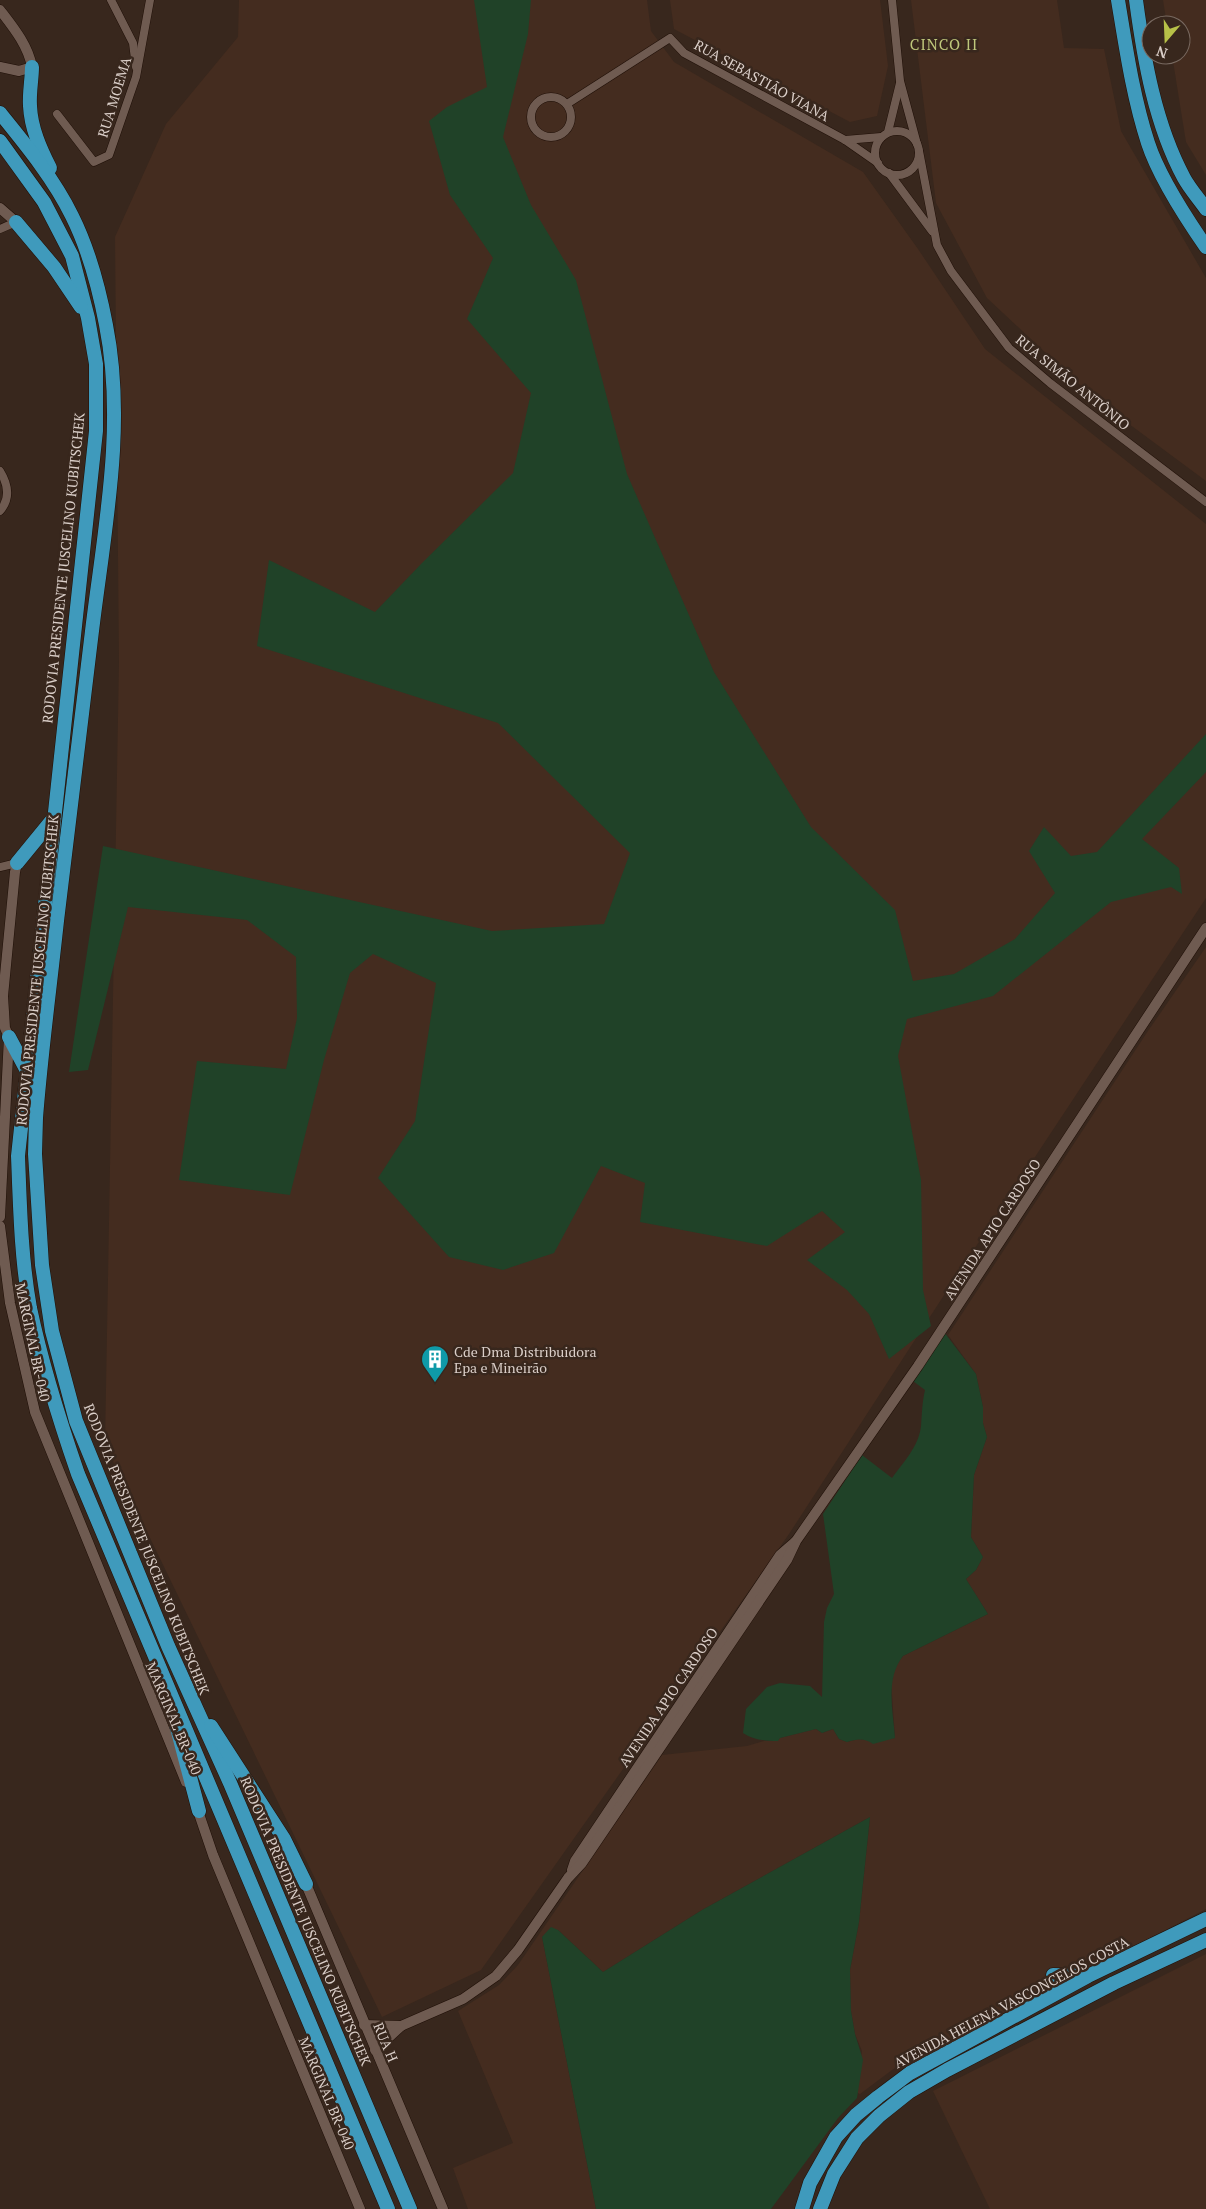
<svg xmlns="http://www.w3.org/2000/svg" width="1206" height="2209" font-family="'PT Serif',serif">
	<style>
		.built { fill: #442c1f }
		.green { fill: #204228 }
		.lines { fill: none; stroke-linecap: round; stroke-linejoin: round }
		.street-casing { stroke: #1f0f07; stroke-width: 9 }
		.secondary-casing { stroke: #1f0f07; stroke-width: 11 }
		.highway-casing { stroke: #1f0f07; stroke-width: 15 }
		.street { stroke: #6f5b51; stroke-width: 8 }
		.secondary { stroke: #6f5b51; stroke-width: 10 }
		.highway { stroke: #3f9abc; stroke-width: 14 }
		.labels { text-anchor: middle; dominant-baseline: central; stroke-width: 5; stroke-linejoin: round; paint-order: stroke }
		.street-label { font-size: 14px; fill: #dacec8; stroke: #38271d }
		.poi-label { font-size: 14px; fill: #dacec8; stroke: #38271d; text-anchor: start }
		.neighbourhood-label { font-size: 15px; letter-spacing: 1px; fill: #bfc77b; stroke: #38271d }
	</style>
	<rect width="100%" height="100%" fill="#38271d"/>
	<!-- built -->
	<g class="built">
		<polygon points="239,0 647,0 651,31 674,62 863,172 918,249 985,349 1206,524 1206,898 961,1269 789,1534 481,1970 382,2017 105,1445 119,662 115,237 166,124 238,37"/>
		<polygon points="670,0 880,0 888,66 877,116 850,122 674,29"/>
		<polygon points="911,0 1057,0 1064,48 1104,49 1121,131 1206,278 1206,481 1094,398 987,298 936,203"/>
		<polygon points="1163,0 1206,0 1206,175 1186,142 1172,55 1181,55 1181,25 1167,25"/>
		<polygon points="1206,947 1206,1909 1029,2001 929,2048 892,2070 860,2094 858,2093 857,2086 862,2051 855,2034 851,2011 850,1970 859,1922 870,1817 702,1910 603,1972 558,1930 542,1937 596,2209 468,2209 453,2168 513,2143 458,2011 499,1985 518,1965 662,1755 747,1746 764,1741 777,1741 780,1738 816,1729 822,1733 833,1729 839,1739 847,1742 858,1739 868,1740 895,1738 891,1680 896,1665 903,1656 988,1614 966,1579 976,1570 983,1557 971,1537 974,1475 987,1437 983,1423 983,1407 976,1374 948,1335 1148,1031"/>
		<polygon points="1206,1954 1206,2209 990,2209 933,2091"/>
	</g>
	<!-- green -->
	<g class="green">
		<polygon points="474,0 531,0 528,34 503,137 531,205 576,280 627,474 714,672 811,827 895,910 913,981 954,974 1015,939 1055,893 1029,851 1044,827 1071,856 1097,852 1206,734 1206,772 1142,839 1179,868 1182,894 1171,887 1111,902 993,996 907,1019 898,1056 921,1180 923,1290 931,1326 889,1359 869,1314 847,1290 807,1260 845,1232 822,1211 767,1246 640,1222 645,1183 601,1166 554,1253 503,1270 449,1257 378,1178 415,1121 436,983 373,954 350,973 324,1060 290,1195 179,1180 197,1061 286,1069 297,1018 296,957 247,920 128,907 88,1070 69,1072 103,846 492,931 604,924 630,853 498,723 257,646 269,560 375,612 422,563 513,473 531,393 467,319 493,258 450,195 429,121 447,107 487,87"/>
		<path d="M944 1332 976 1374 983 1407V1423L987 1437 974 1475 971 1537 983 1557 976 1570 966 1579 988 1614 903 1656C885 1679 893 1710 895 1738L873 1744C864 1738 857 1739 847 1742L839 1739 833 1729 822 1733 816 1729 780 1738 778 1741C764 1741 754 1740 743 1733L746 1709 767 1687 780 1683 810 1686 822 1697 824 1622 827 1608 834 1594 823 1514 862 1455 892 1478C903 1463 919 1446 921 1426 922 1414 922 1403 925 1390L913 1381Z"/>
		<polygon points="870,1817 859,1922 850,1970 851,2011 855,2034 863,2060 857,2098 838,2118 771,2209 596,2209 542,1937 551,1927 558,1930 603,1972 702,1910"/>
	</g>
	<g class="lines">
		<!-- street casing -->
		<g class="street-casing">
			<g id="street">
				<polyline points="111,0 133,43 136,67"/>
				<polyline points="892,0 900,81 917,144"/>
				<circle cx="551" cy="117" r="20"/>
				<polyline points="567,104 670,38 684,53 845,140 878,163"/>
				<polyline points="57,114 94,162 109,155 136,77 150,0"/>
				<circle cx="897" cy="153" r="22"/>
				<polyline points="888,132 900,83"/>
				<polyline points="845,140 881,137"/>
				<polyline points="919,151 937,245 951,271 1009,348 1050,383 1206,502"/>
				<polyline points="889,173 932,231"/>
				<polyline points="0,229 16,222"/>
				<path d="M0 471C8 484 11 498 0 511"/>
				<polyline points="0,867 17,863"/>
			</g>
		</g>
		<!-- secondary casing -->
		<g class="secondary-casing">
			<g id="secondary">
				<path d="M0 10C13 27 28 45 32 67L19 71 0 67"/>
				<polyline points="0,208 16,222"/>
				<polyline points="0,1217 9,1037 5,1028 3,996 15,872 17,863"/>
				<polyline points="0,1226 10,1303 35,1412 186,1782"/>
				<polyline points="196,1805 213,1855 360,2209"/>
				<polyline points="572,1870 575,1861 780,1555 795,1542"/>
				<polyline points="306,1884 443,2209"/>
				<polyline points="364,2025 401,2026"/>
				<polyline points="375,2050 401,2026 463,1999 496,1976 518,1950 568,1878 582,1863 787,1560 796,1541 918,1366 1206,928"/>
			</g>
		</g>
		<!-- highway casing -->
		<g class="highway-casing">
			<g id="highway">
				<path d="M1118 0C1126 48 1133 97 1148 143 1159 177 1186 218 1206 247"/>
				<path d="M1136 0C1144 60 1155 124 1184 178 1190 189 1199 199 1206 209"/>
				<path d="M32 67C32 79 29 93 30 106 31 128 40 148 50 168"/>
				<path d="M0 113C26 145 54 179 72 216 89 250 99 288 106 325 126 426 104 531 92 631 80 728 69 825 57 921 50 987 41 1053 36 1118L35 1154 42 1265 52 1331 76 1421 168 1646 230 1783 410 2209"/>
				<path d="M0 141 44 202 72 256 88 318 96 364V431L18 1156C20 1206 21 1258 30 1308 42 1365 59 1419 78 1474L388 2209"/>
				<polyline points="16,222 54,267 81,307"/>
				<polyline points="17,863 53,819"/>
				<polyline points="9,1037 27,1071"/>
				<polyline points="176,1724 199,1811"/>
				<polyline points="211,1726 284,1839 306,1884"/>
				<polyline points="1053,1975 1087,1976"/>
				<polyline points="802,2209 810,2183 836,2137 856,2115 878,2097 910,2073 1088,1976 1206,1919"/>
				<polyline points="820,2209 834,2174 857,2138 879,2116 909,2092 947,2070 1114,1983 1206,1940"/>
			</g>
		</g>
		<!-- street -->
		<use href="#street" class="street"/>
		<!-- secondary -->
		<use href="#secondary" class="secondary"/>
		<!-- highway -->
		<use href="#highway" class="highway"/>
	</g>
	<!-- icons -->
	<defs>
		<g id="building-pin" transform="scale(1.4375)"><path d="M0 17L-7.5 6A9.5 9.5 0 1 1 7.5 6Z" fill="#0f9aa8" stroke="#38271d"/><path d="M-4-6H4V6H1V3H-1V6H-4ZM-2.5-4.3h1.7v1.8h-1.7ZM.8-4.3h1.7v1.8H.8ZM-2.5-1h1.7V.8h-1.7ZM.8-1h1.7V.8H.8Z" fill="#fff"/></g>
	</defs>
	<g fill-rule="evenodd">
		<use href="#building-pin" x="435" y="1359"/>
	</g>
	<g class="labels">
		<!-- street labels -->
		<g class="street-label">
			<text transform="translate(762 80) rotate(29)">RUA SEBASTIÃO VIANA</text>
			<text transform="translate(114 97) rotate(-73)">RUA MOEMA</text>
			<text transform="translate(1073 382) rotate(39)">RUA SIMÃO ANTÔNIO</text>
			<text transform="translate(63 568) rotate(-84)">RODOVIA PRESIDENTE JUSCELINO KUBITSCHEK</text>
			<text transform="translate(37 970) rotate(-84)">RODOVIA PRESIDENTE JUSCELINO KUBITSCHEK</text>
			<text transform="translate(992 1229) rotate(-57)">AVENIDA APIO CARDOSO</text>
			<text transform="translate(33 1342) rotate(78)">MARGINAL BR-040</text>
			<text transform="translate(147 1549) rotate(68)">RODOVIA PRESIDENTE JUSCELINO KUBITSCHEK</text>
			<text transform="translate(668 1697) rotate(-56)">AVENIDA APIO CARDOSO</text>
			<text transform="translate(174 1718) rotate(67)">MARGINAL BR-040</text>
			<text transform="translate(306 1921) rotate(67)">RODOVIA PRESIDENTE JUSCELINO KUBITSCHEK</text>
			<text transform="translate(1011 2002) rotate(-28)">AVENIDA HELENA VASCONCELOS COSTA</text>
			<text transform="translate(386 2042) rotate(67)">RUA H</text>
			<text transform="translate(327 2093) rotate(67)">MARGINAL BR-040</text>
		</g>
		<!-- poi labels -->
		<g class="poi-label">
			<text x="454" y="1351">Cde Dma Distribuidora<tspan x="454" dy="16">Epa e Mineirão</tspan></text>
		</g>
		<!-- neighbourhood labels -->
		<g class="neighbourhood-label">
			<text x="944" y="44">CINCO II</text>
		</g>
	</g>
	<!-- north arrow -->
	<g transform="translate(1166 40) rotate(199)"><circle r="24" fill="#38271d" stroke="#796a61"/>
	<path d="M0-4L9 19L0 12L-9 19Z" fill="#b7c148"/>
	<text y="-8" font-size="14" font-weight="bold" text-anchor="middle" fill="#dacec8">N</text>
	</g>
</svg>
